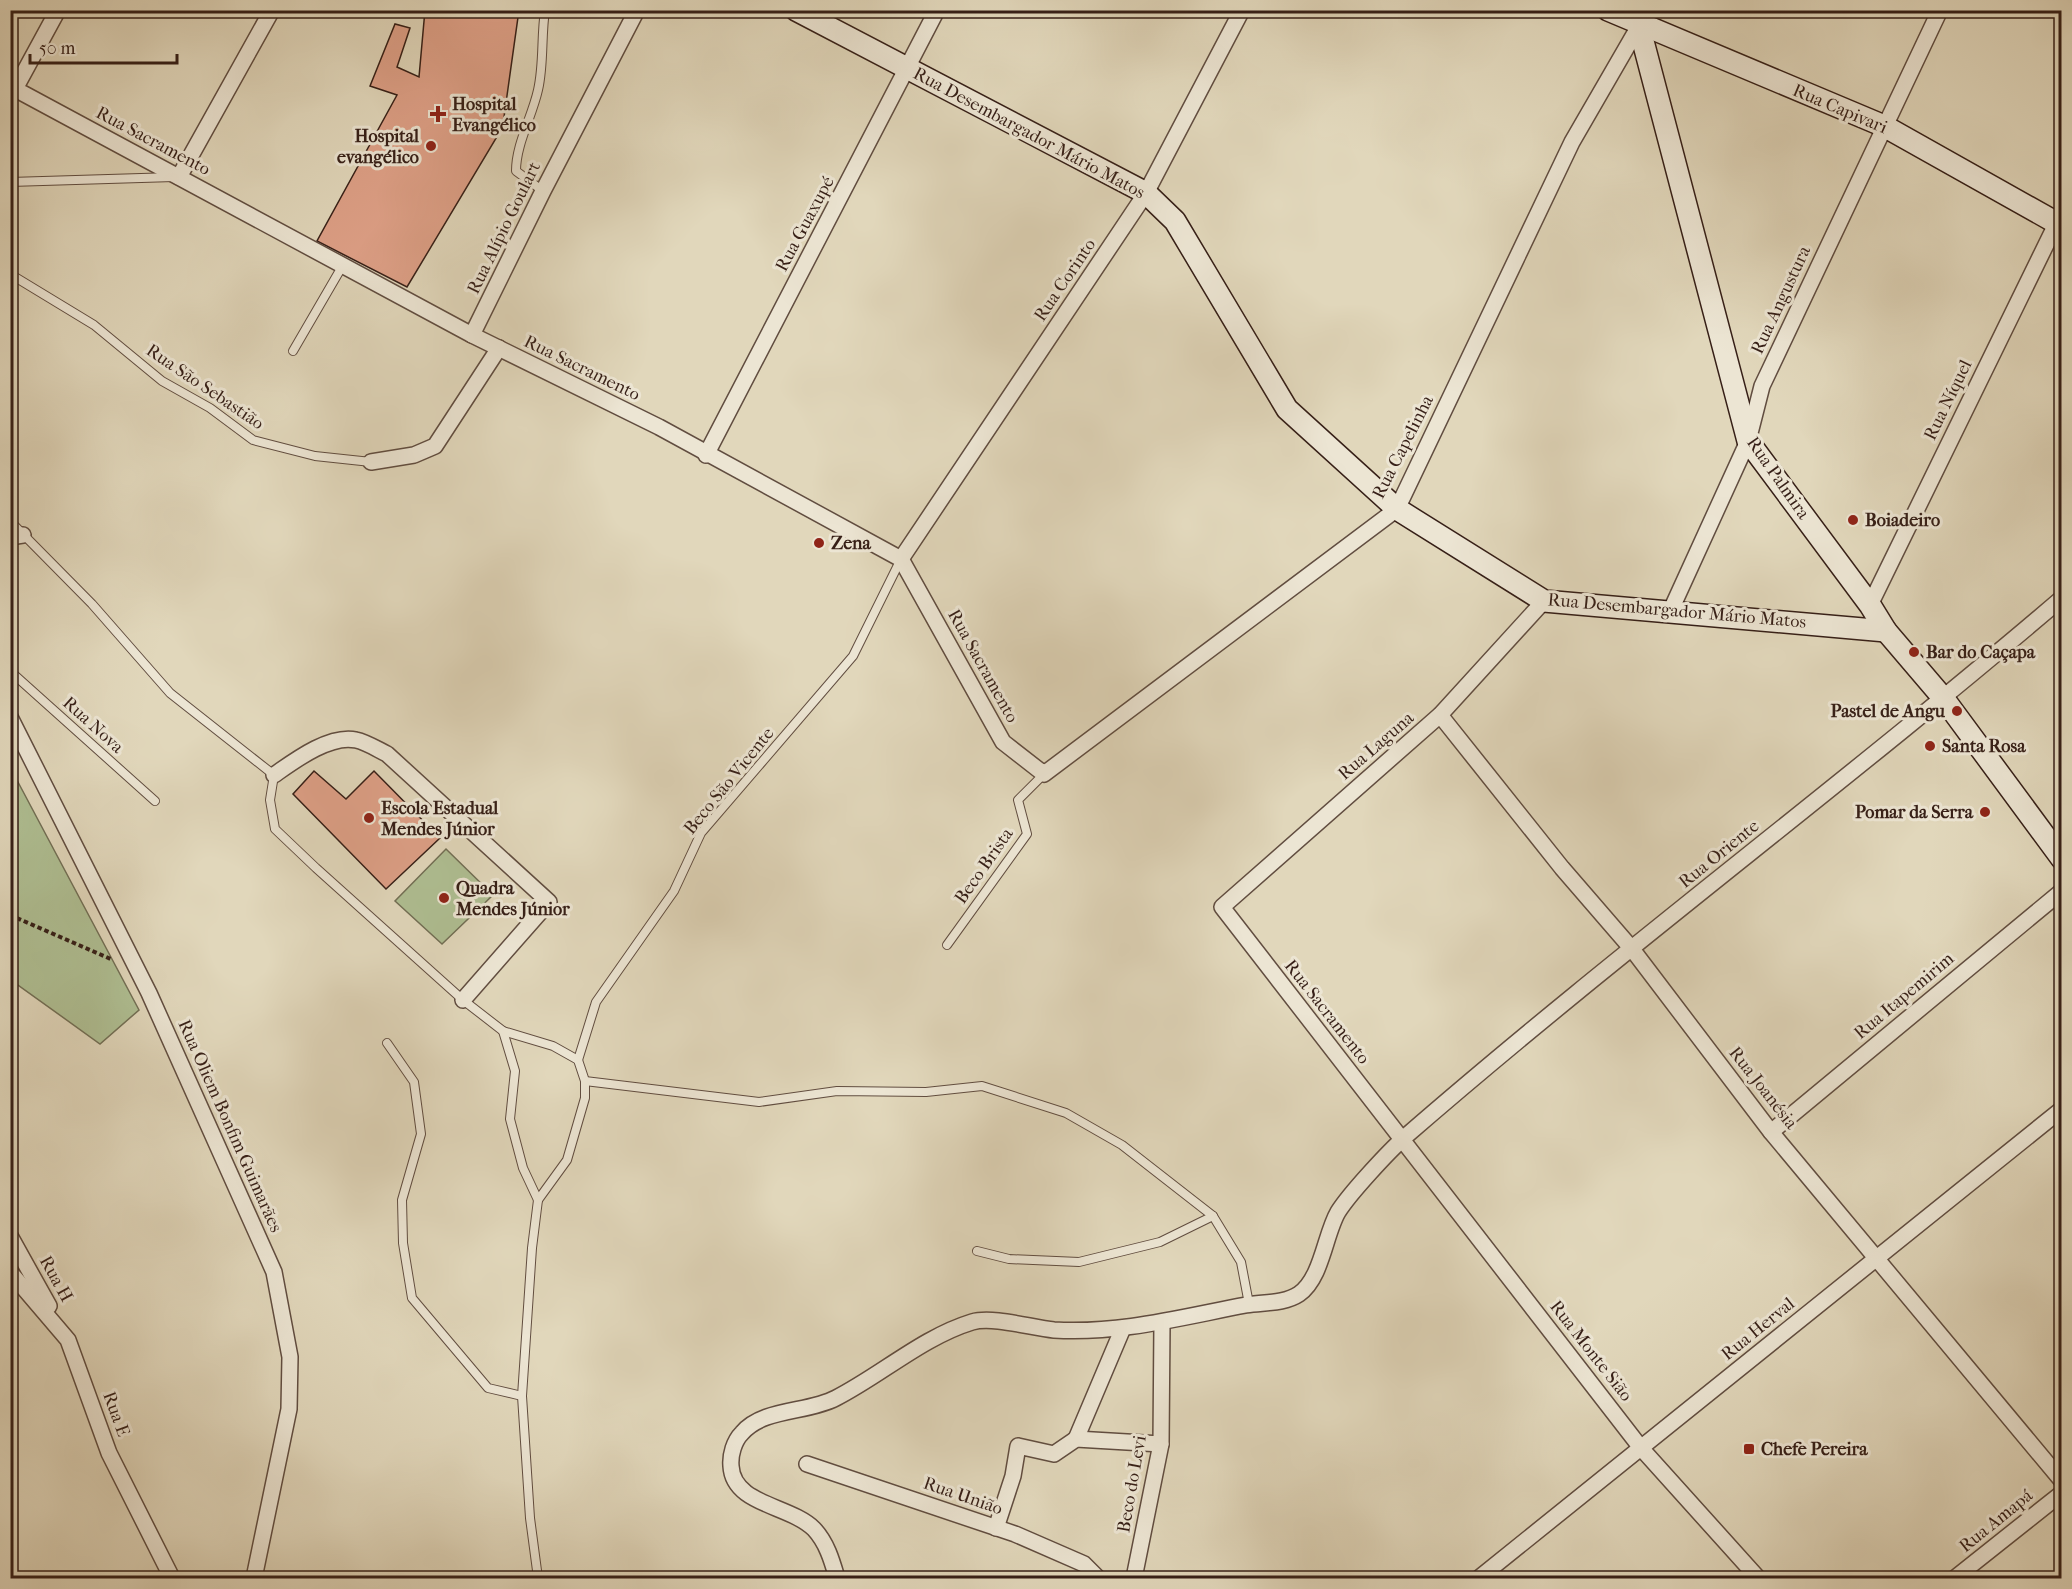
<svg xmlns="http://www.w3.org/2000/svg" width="2072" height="1589" font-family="'IM FELL French Canon',serif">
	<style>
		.green { fill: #afbf93; stroke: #726f55; stroke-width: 1.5 }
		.building { fill: #dea087; stroke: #361f17; stroke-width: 1.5 }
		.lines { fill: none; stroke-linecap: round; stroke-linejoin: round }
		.lane-casing { stroke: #614d40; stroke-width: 10 }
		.street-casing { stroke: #614d40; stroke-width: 18 }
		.secondary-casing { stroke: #361f17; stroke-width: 24 }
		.path { stroke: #361f17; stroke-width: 4; stroke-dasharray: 4.5 3; stroke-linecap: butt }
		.lane { stroke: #ece5d3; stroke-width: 8 }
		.street { stroke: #ece5d3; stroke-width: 15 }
		.secondary { stroke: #ece5d3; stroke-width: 21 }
		.poi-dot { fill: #8f2418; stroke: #ece5d3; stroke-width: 2 }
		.labels { text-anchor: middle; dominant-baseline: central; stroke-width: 6; stroke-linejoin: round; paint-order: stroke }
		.poi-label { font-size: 18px; font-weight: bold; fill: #361f17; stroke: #ece5d3; text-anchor: start }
		.street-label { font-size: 18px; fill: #361f17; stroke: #ece5d3 }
	</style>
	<rect width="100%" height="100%" fill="#e1d7bb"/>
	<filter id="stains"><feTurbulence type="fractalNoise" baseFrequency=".00333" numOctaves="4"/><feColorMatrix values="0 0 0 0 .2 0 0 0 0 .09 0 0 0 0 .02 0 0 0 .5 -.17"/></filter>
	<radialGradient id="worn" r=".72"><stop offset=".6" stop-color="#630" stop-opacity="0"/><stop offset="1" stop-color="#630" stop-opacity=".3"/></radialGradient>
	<!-- green -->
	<g class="green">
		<polygon points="10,767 139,1010 100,1044 11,980"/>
		<polygon points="446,849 493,895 442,944 395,901"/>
	</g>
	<!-- building -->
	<g class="building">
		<polygon points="425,10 519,10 504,117 498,135 407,287 317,241 397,95 370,86 395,24 410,28 397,67 419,77"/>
		<polygon points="314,771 346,799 374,771 440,838 386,889 293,794"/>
	</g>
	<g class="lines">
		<!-- lane casing -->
		<g class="lane-casing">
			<g id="lane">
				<polyline points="10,182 174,177"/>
				<path d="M543 191 516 171C516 144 532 117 538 90 544 64 541 37 545 10"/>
				<polyline points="10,274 94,325 162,381 210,408 253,440 315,456 371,462"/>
				<polyline points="293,351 343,265"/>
				<polyline points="10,521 92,604 170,693 274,775 270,800 275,829 316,868 463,1000 503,1031 553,1046 578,1060 585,1081 585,1098 567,1160 538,1200 532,1248 522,1396 530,1518 538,1578"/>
				<polyline points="10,671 155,801"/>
				<polyline points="947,945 1027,834 1018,800 1044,774"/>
				<polyline points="503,1031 515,1071 510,1119 523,1168 538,1200"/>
				<polyline points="387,1043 414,1082 421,1134 402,1200 403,1243 412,1298 488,1388 522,1396"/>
				<polyline points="578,1060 596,1002 674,891 701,833 853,656 901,559"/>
				<polyline points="585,1081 759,1102 837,1091 926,1092 982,1086 1066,1113 1122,1145 1213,1216 1241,1262 1249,1304"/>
				<polyline points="977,1251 1009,1259 1079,1262 1160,1242 1213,1216"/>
			</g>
		</g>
		<!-- street casing -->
		<g class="street-casing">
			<g id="street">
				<polyline points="58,10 15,89 472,335 659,427 901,559 1003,742 1044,774 1397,509 1572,142 1639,26 1640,10"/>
				<polyline points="179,177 272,10"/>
				<polyline points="472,335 543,191 637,10"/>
				<polyline points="706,455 937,10"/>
				<polyline points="371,462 414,455 435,446 499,348"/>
				<polyline points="10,537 23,535"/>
				<polyline points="901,559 1146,193 1242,10"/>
				<polyline points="1544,601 1440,715 1222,907 1641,1448 1758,1578"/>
				<polyline points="1870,605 2062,212"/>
				<polyline points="1670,612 1748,441 1762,386 1940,10"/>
				<polyline points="1440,715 1562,868 1632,949 1771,1132 2062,1481"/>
				<polyline points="10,717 149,993 274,1272 290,1357 289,1409 254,1578"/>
				<path d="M274 775C294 761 330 734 356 740 366 742 377 749 387 754L549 902 463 1000"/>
				<polyline points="1771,1132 2062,891"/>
				<polyline points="10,1236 49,1306"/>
				<polyline points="10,1272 68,1340 109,1453 172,1578"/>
				<polyline points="1076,1439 1123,1328"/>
				<polyline points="807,1464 1015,1534 1084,1564 1098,1578"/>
				<polyline points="996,1528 1013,1476 1018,1446 1054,1454 1076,1439 1161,1444"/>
				<path d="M837 1578C832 1561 827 1543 814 1529 790 1505 733 1505 731 1466 730 1455 734 1441 742 1433 763 1408 808 1413 836 1398 881 1375 923 1337 972 1322 993 1316 1032 1328 1054 1330 1120 1334 1182 1317 1246 1305 1263 1302 1284 1304 1299 1294 1322 1278 1325 1234 1338 1212 1350 1193 1389 1151 1406 1136 1619 951 1847 782 2062 598"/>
				<polyline points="1134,1578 1161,1444 1162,1323"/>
				<polyline points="1479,1578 2062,1109"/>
				<polyline points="1955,1578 2062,1493"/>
			</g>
		</g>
		<!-- secondary casing -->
		<g class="secondary-casing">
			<g id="secondary">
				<polyline points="796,10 1146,193 1175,221 1287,409 1397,509 1544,601 1886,631"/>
				<polyline points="1608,10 1884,126 2055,222 2062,229"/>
				<polyline points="1639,26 1748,441 1870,605 1886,631 1944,699 2062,859"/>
			</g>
		</g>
		<!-- path -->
		<polyline class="path" points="10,915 113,960"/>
		<!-- lane -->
		<use href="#lane" class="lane"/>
		<!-- street -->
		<use href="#street" class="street"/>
		<!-- secondary -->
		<use href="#secondary" class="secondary"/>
	</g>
	<!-- markers -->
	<g class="poi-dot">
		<path d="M435 105h6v6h6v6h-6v6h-6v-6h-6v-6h6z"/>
		<circle cx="431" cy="146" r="6"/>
		<circle cx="1853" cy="520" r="6"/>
		<circle cx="819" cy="543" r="6"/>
		<circle cx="1914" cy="652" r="6"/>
		<circle cx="1957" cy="711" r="6"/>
		<circle cx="1930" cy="746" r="6"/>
		<circle cx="1985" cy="812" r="6"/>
		<circle cx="369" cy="818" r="6"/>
		<circle cx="444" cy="898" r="6"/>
		<rect x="1743" y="1443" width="12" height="12" rx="3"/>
	</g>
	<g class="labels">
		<!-- poi labels -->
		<g class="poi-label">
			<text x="452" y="104">Hospital<tspan x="452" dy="21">Evangélico</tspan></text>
			<text x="419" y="136" text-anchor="end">Hospital<tspan x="419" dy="21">evangélico</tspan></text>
			<text x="1865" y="520">Boiadeiro</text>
			<text x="831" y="543">Zena</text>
			<text x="1926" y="652">Bar do Caçapa</text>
			<text x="1945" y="711" text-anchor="end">Pastel de Angu</text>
			<text x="1942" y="746">Santa Rosa</text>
			<text x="381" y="808">Escola Estadual<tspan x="381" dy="21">Mendes Júnior</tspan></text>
			<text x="1973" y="812" text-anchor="end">Pomar da Serra</text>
			<text x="456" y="888">Quadra<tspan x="456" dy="21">Mendes Júnior</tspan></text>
			<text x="1761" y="1449">Chefe Pereira</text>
		</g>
		<!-- street labels -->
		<g class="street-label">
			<text transform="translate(1840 109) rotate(23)">Rua Capivari</text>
			<text transform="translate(1029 133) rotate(28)">Rua Desembargador Mário Matos</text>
			<text transform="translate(153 141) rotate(28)">Rua Sacramento</text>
			<text transform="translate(805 224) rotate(-62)">Rua Guaxupé</text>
			<text transform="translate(504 228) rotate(-64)">Rua Alípio Goulart</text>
			<text transform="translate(1065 280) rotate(-56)">Rua Corinto</text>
			<text transform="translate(1781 300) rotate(-65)">Rua Angustura</text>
			<text transform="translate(582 368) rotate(26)">Rua Sacramento</text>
			<text transform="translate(205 387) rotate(34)">Rua São Sebastião</text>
			<text transform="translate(1948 400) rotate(-64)">Rua Níquel</text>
			<text transform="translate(1403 447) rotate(-63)">Rua Capelinha</text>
			<text transform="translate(1778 478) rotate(55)">Rua Palmira</text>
			<text transform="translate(1677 611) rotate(5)">Rua Desembargador Mário Matos</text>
			<text transform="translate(983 666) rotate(61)">Rua Sacramento</text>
			<text transform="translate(93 725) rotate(42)">Rua Nova</text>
			<text transform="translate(1376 746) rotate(-41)">Rua Laguna</text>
			<text transform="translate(729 781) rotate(-51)">Beco São Vicente</text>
			<text transform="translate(1719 854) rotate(-39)">Rua Oriente</text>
			<text transform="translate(984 866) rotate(-55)">Beco Brista</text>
			<text transform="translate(1904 996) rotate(-40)">Rua Itapemirim</text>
			<text transform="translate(1327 1012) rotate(52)">Rua Sacramento</text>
			<text transform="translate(1763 1088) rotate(52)">Rua Joanésia</text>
			<text transform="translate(230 1126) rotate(66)">Rua Oliem Bonfim Guimarães</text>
			<text transform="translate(56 1279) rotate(61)">Rua H</text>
			<text transform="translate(1758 1329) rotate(-39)">Rua Herval</text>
			<text transform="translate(1591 1351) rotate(52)">Rua Monte Sião</text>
			<text transform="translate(116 1414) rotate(70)">Rua E</text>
			<text transform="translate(1132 1484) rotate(-80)">Beco do Levi</text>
			<text transform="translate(963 1496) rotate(19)">Rua União</text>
			<text transform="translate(1996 1521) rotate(-39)">Rua Amapá</text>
		</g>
	</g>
	<!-- margin -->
	<rect width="2072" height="1589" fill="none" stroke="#e1d7bb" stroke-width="36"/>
	<rect x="12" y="12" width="2048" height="1565" fill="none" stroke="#361f17" stroke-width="3"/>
	<rect x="18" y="18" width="2036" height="1553" fill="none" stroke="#361f17" stroke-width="1.5"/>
	<!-- scale -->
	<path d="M30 54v9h147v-9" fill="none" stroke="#361f17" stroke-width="3"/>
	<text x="39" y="54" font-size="18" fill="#361f17" stroke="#ece5d3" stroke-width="4.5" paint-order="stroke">50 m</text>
	<rect width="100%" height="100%" filter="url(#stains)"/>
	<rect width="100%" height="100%" fill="url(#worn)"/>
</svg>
